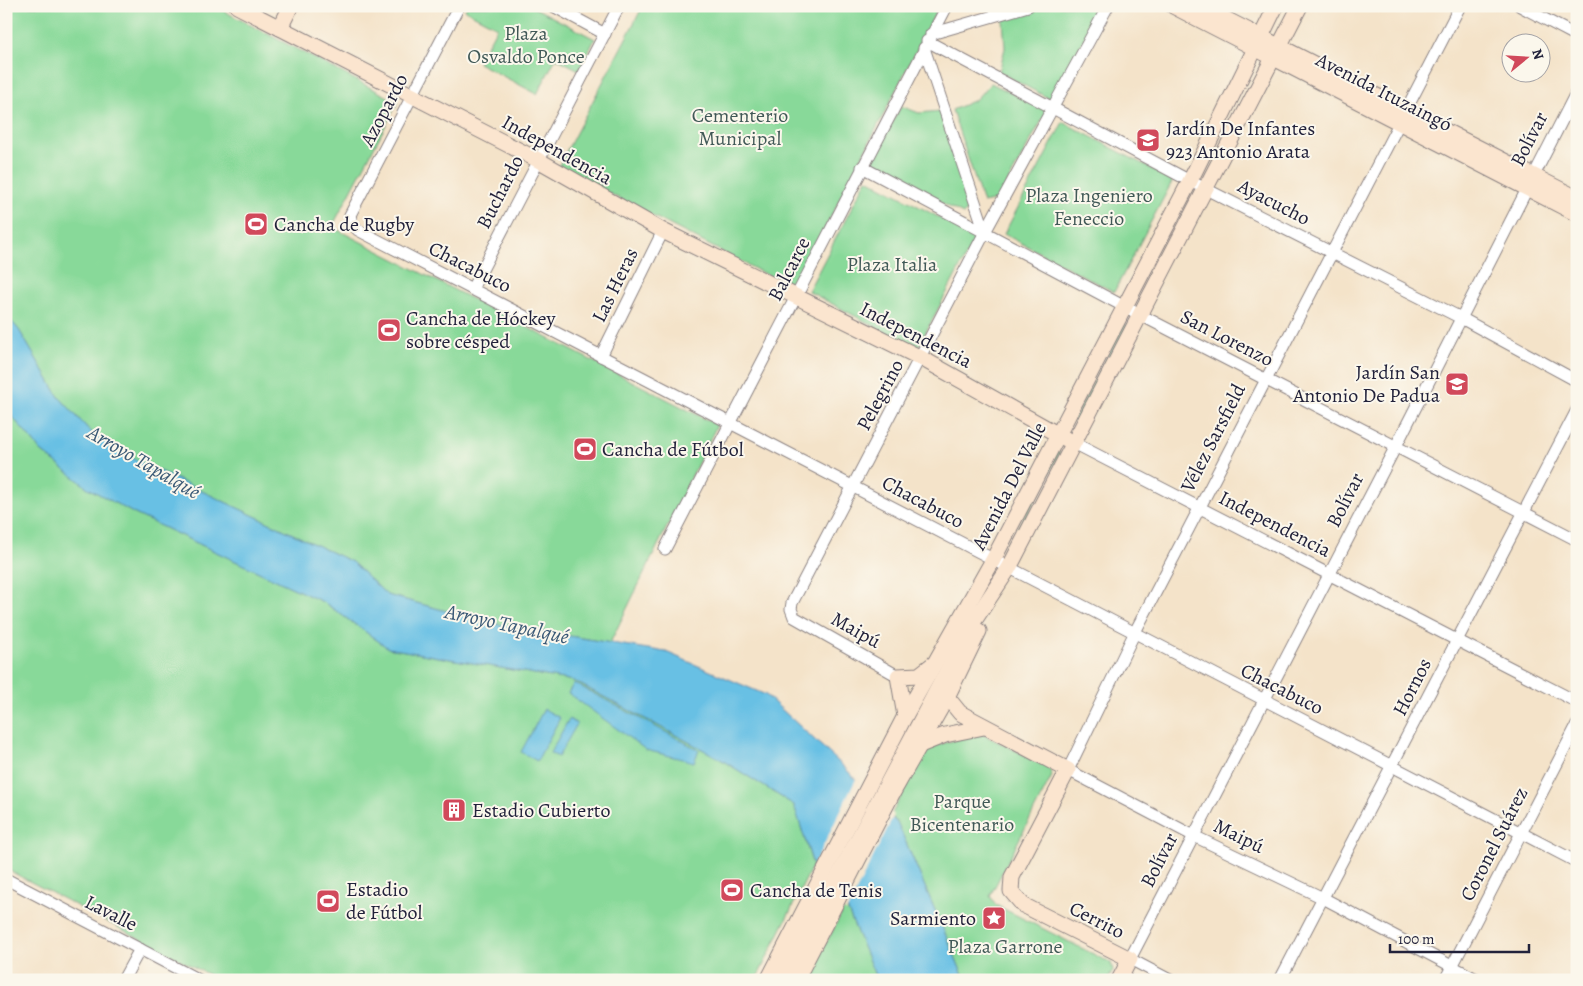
<svg xmlns="http://www.w3.org/2000/svg" width="1583" height="986" font-family="Alegreya,serif">
	<style>
		.green { fill: #88d999; stroke: #557e6a }
		.water { fill: #67c0e4; stroke: #447190 }
		.pier { fill: #f4e3c9 }
		.lines { fill: none; stroke-linecap: round; stroke-linejoin: round }
		.street-casing { stroke: #8b8282; stroke-width: 13 }
		.secondary-casing { stroke: #8b8282; stroke-width: 17 }
		.street { stroke: #fff; stroke-width: 11 }
		.secondary { stroke: #fbe5cf; stroke-width: 15 }
		.labels { text-anchor: middle; dominant-baseline: central; stroke-width: 4; stroke-linejoin: round; paint-order: stroke }
		.park-label { font-size: 20px; fill: #415957; stroke: #fbf7ec }
		.street-label { font-size: 20px; fill: #22223b; stroke: #fbf7ec }
		.poi-label { font-size: 20px; fill: #22223b; stroke: #fbf7ec; text-anchor: start }
		.water-label { font-size: 21px; font-style: italic; fill: #3a5976; stroke: #fbf7ec }
	</style>
	<rect width="100%" height="100%" fill="#fbf7ec"/>
	<filter id="ink" filterUnits="userSpaceOnUse"><feTurbulence type="fractalNoise" baseFrequency=".02" numOctaves="2"/><feDisplacementMap in="SourceGraphic" scale="10" xChannelSelector="R" yChannelSelector="G"/><feConvolveMatrix kernelMatrix="1 2 1 2 8 2 1 2 1" color-interpolation-filters="sRGB"/></filter>
	<filter id="wash" filterUnits="userSpaceOnUse"><feTurbulence type="fractalNoise" baseFrequency=".0096" numOctaves="4" result="noise"/><feDisplacementMap in="SourceGraphic" scale="20" xChannelSelector="R" yChannelSelector="G"/><feGaussianBlur stdDeviation="1.12" result="paint"/><feColorMatrix in="noise" values="0 0 0 0 0 0 0 0 0 0 0 0 0 0 0 0 0 1.4 0 .05"/><feComposite in="paint" operator="in"/></filter>
	<g filter="url(#wash)">
		<rect width="100%" height="100%" fill="#f4e3c9"/>
		<!-- green -->
		<g class="green">
			<polygon points="6,6 214,6 398,102 332,227 717,425 610,643 491,623 387,595 352,562 136,460 91,432 59,397 19,330 6,315"/>
			<polygon points="467,6 531,6 595,39 579,70 556,58 537,94 478,63 497,27 465,10"/>
			<polygon points="643,6 939,6 794,289 558,167"/>
			<polygon points="1052,6 1101,6 1052,100 999,72 1005,48 1003,20"/>
			<polygon points="991,83 1047,111 998,200 983,203 952,110 975,100"/>
			<polygon points="901,106 919,113 940,111 971,209 963,214 869,165"/>
			<polygon points="1063,122 1173,180 1114,292 1004,234"/>
			<polygon points="867,179 976,237 917,349 808,291"/>
			<polygon points="1124,324 1127,325 1076,422 1073,421"/>
			<polygon points="6,409 41,451 88,488 135,514 325,603 388,648 574,681 717,757 794,805 813,865 756,980 219,980 6,869"/>
			<polygon points="1058,451 1060,452 1009,550 1007,549"/>
			<polygon points="980,733 1049,767 1052,776 990,896 996,905 1111,963 1113,970 1108,980 965,980 898,824 891,815 927,748"/>
			<polygon points="846,906 877,980 806,980 841,915"/>
		</g>
		<!-- water -->
		<g class="water">
			<polygon points="6,315 19,330 59,397 91,432 136,460 352,562 387,595 491,623 666,652 766,695 842,765 898,824 965,980 877,980 846,906 816,874 794,805 717,757 574,681 388,648 325,603 135,514 88,488 41,451 6,409"/>
			<polygon points="574,683 699,750 694,762 646,750 568,693"/>
			<polygon points="544,709 560,718 537,761 521,752"/>
			<polygon points="569,719 577,724 558,757 550,753"/>
		</g>
		<!-- pier -->
		<polygon class="pier" points="857,777 894,815 846,912 814,876 812,869"/>
	</g>
	<g filter="url(#ink)">
		<g class="lines">
			<!-- street casing -->
			<g class="street-casing">
				<g id="street">
					<polyline points="459,6 350,215 352,224 358,230 1577,862"/>
					<polyline points="553,6 605,34"/>
					<polyline points="1460,6 1134,634 1068,770 1194,836 1323,898 1478,980"/>
					<polyline points="1520,6 1577,36"/>
					<polyline points="931,34 1028,6"/>
					<polyline points="927,41 1190,181 1461,318 1577,381"/>
					<polyline points="924,48 985,232"/>
					<polyline points="862,167 1125,307 1577,540"/>
					<polyline points="472,289 619,6"/>
					<polyline points="601,356 663,231"/>
					<polyline points="1074,443 1577,702"/>
					<polyline points="665,549 947,6"/>
					<polyline points="898,676 794,617 791,609 792,603 985,232 1108,6"/>
					<polyline points="6,879 199,980"/>
					<polyline points="123,980 140,949"/>
					<polyline points="1170,980 1130,959 1396,446 1577,91"/>
					<polyline points="1280,980 1577,410"/>
					<polyline points="1445,980 1577,725"/>
				</g>
			</g>
			<!-- secondary casing -->
			<g class="secondary-casing">
				<g id="secondary">
					<polyline points="237,6 538,160 663,231 921,358 1066,439"/>
					<polyline points="1173,6 1577,214"/>
					<polyline points="1200,6 1577,198"/>
					<polyline points="280,28 291,6"/>
					<polyline points="947,697 960,713 1068,770 1012,877 1011,891 1023,905 1130,959 1119,980"/>
					<polyline points="905,716 898,676 919,675 932,665"/>
					<polyline points="920,745 945,735 984,727"/>
					<polyline points="768,980 905,716 993,560 1190,181 1276,6"/>
					<polyline points="783,980 972,624 1009,568 1300,6"/>
					<polyline points="796,980 892,794 947,697 979,631"/>
				</g>
			</g>
			<!-- street -->
			<use href="#street" class="street"/>
			<!-- secondary -->
			<use href="#secondary" class="secondary"/>
		</g>
	</g>
	<!-- icons -->
	<defs>
		<g id="school-square" transform="scale(1.25)"><rect x="-9" y="-9" width="18" height="18" rx="4" fill="#d1495b" stroke="#fbf7ec"/><path d="M0-5L7-2L0 1L-7-2ZM-4 1L0 2.5L4 1V4Q0 6-4 4Z" fill="#fff"/></g>
		<g id="stadium-square" transform="scale(1.25)"><rect x="-9" y="-9" width="18" height="18" rx="4" fill="#d1495b" stroke="#fbf7ec"/><path d="M0-5a6.5 5 0 1 0 0 10a6.5 5 0 1 0 0-10ZM-3.5-1.8h7v3.6h-7Z" fill="#fff"/></g>
		<g id="building-square" transform="scale(1.25)"><rect x="-9" y="-9" width="18" height="18" rx="4" fill="#d1495b" stroke="#fbf7ec"/><path d="M-4-6H4V6H1V3H-1V6H-4ZM-2.5-4.3h1.7v1.8h-1.7ZM.8-4.3h1.7v1.8H.8ZM-2.5-1h1.7V.8h-1.7ZM.8-1h1.7V.8H.8Z" fill="#fff"/></g>
		<g id="sight-square" transform="scale(1.25)"><rect x="-9" y="-9" width="18" height="18" rx="4" fill="#d1495b" stroke="#fbf7ec"/><path d="M0-6L1.8-2.2L6-1.7L2.9 1.2L3.7 5.4L0 3.3L-3.7 5.4L-2.9 1.2L-6-1.7L-1.8-2.2Z" fill="#fff"/></g>
	</defs>
	<g fill-rule="evenodd">
		<use href="#school-square" x="1148" y="140"/>
		<use href="#stadium-square" x="256" y="224"/>
		<use href="#stadium-square" x="389" y="330"/>
		<use href="#school-square" x="1457" y="384"/>
		<use href="#stadium-square" x="585" y="449"/>
		<use href="#building-square" x="454" y="810"/>
		<use href="#stadium-square" x="732" y="890"/>
		<use href="#stadium-square" x="328" y="901"/>
		<use href="#sight-square" x="994" y="918"/>
	</g>
	<g class="labels">
		<!-- park labels -->
		<g class="park-label">
			<text x="526" y="33">Plaza<tspan x="526" dy="23">Osvaldo Ponce</tspan></text>
			<text x="740" y="115">Cementerio<tspan x="740" dy="23">Municipal</tspan></text>
			<text x="1089" y="195">Plaza Ingeniero<tspan x="1089" dy="23">Feneccio</tspan></text>
			<text x="892" y="264">Plaza Italia</text>
			<text x="962" y="801">Parque<tspan x="962" dy="23">Bicentenario</tspan></text>
			<text x="1005" y="946">Plaza Garrone</text>
		</g>
		<!-- street labels -->
		<g class="street-label">
			<text transform="translate(1384 92) rotate(27)">Avenida Ituzaingó</text>
			<text transform="translate(384 110) rotate(-62)">Azopardo</text>
			<text transform="translate(1529 139) rotate(-63)">Bolívar</text>
			<text transform="translate(557 150) rotate(29)">Independencia</text>
			<text transform="translate(500 192) rotate(-63)">Buchardo</text>
			<text transform="translate(1274 202) rotate(27)">Ayacucho</text>
			<text transform="translate(470 267) rotate(27)">Chacabuco</text>
			<text transform="translate(789 269) rotate(-63)">Balcarce</text>
			<text transform="translate(615 285) rotate(-64)">Las Heras</text>
			<text transform="translate(916 335) rotate(27)">Independencia</text>
			<text transform="translate(1227 338) rotate(27)">San Lorenzo</text>
			<text transform="translate(880 395) rotate(-62)">Pelegrino</text>
			<text transform="translate(1213 438) rotate(-63)">Vélez Sarsfield</text>
			<text transform="translate(1009 486) rotate(-63)">Avenida Del Valle</text>
			<text transform="translate(1345 500) rotate(-63)">Bolívar</text>
			<text transform="translate(923 502) rotate(28)">Chacabuco</text>
			<text transform="translate(1275 524) rotate(27)">Independencia</text>
			<text transform="translate(856 630) rotate(29)">Maipú</text>
			<text transform="translate(1412 687) rotate(-63)">Hornos</text>
			<text transform="translate(1282 689) rotate(27)">Chacabuco</text>
			<text transform="translate(1239 836) rotate(26)">Maipú</text>
			<text transform="translate(1494 844) rotate(-63)">Coronel Suárez</text>
			<text transform="translate(1159 860) rotate(-63)">Bolívar</text>
			<text transform="translate(111 913) rotate(27)">Lavalle</text>
			<text transform="translate(1097 920) rotate(27)">Cerrito</text>
		</g>
		<!-- poi labels -->
		<g class="poi-label">
			<text x="1166" y="128">Jardín De Infantes<tspan x="1166" dy="23">923 Antonio Arata</tspan></text>
			<text x="274" y="224">Cancha de Rugby</text>
			<text x="406" y="318">Cancha de Hóckey<tspan x="406" dy="23">sobre césped</tspan></text>
			<text x="1440" y="372" text-anchor="end">Jardín San<tspan x="1440" dy="23">Antonio De Padua</tspan></text>
			<text x="602" y="449">Cancha de Fútbol</text>
			<text x="472" y="810">Estadio Cubierto</text>
			<text x="346" y="889">Estadio<tspan x="346" dy="23">de Fútbol</tspan></text>
			<text x="750" y="890">Cancha de Tenis</text>
			<text x="976" y="918" text-anchor="end">Sarmiento</text>
		</g>
		<!-- water labels -->
		<g class="water-label">
			<text transform="translate(144 462) rotate(30)">Arroyo Tapalqué</text>
			<text transform="translate(507 624) rotate(12)">Arroyo Tapalqué</text>
		</g>
	</g>
	<!-- margin -->
	<rect width="1583" height="986" fill="none" stroke="#fbf7ec" stroke-width="25"/>
	<!-- north arrow -->
	<g transform="translate(1526 58) rotate(72)"><circle r="24" fill="#fbf7ec" stroke="#a4a2a5"/>
	<path d="M0-4L9 19L0 12L-9 19Z" fill="#d1495b"/>
	<text y="-8" font-size="14" font-weight="bold" text-anchor="middle" fill="#22223b">N</text>
	</g>
	<!-- scale -->
	<path d="M1390 944v8h139v-8" fill="none" stroke="#22223b" stroke-width="2.5"/>
	<text x="1398" y="944" font-size="15" fill="#22223b" stroke="#fbf7ec" stroke-width="4" paint-order="stroke">100 m</text>
</svg>
